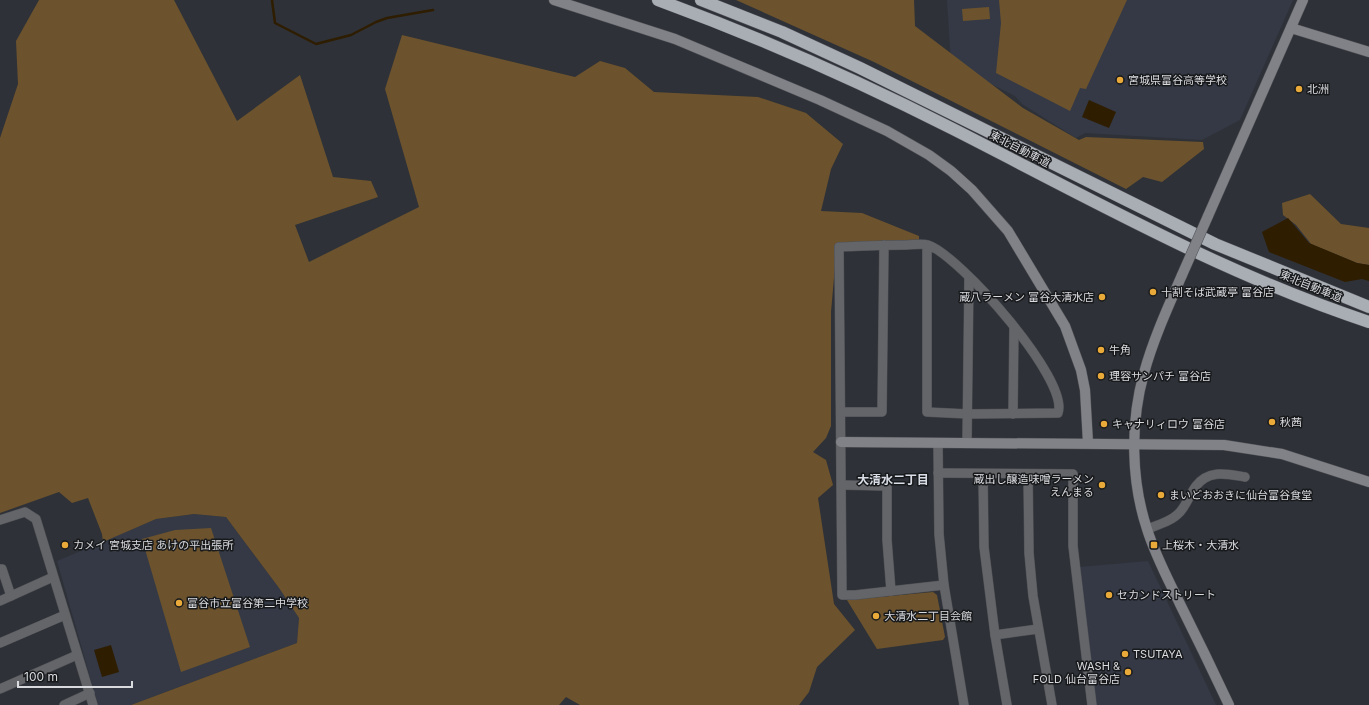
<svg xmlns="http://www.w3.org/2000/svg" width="1369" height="705" font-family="Inter,'Noto Sans JP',sans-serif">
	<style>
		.built { fill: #343945 }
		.green { fill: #6c532d }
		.water { fill: #2f1d00 }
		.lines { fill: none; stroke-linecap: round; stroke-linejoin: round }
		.stream { stroke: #2f1d00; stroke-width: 2.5 }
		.street-casing { stroke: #4d4f55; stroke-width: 10 }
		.secondary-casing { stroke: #4d4f55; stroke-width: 11 }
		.highway-casing { stroke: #4d4f55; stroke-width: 13 }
		.street { stroke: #646568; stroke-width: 9 }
		.secondary { stroke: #808287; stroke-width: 10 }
		.highway { stroke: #a9adb4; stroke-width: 12 }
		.secondary-bridge-casing { stroke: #4d4f55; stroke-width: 11; stroke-linecap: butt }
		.secondary-bridge { stroke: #808287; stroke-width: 10 }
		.poi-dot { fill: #eaaa39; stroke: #17191b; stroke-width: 1.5 }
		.labels { text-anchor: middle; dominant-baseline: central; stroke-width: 3; stroke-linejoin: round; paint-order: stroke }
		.poi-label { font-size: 11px; fill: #d8dade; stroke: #17191b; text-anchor: start }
		.street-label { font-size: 11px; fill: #d8dade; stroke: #17191b }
		.neighbourhood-label { font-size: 12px; font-weight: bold; fill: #d9dde5; stroke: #17191b }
	</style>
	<rect width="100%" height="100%" fill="#2e3137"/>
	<!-- built -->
	<g class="built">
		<polygon points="947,0 1293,0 1240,120 1202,140 1085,133 1076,138 1022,104 1015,96 951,64"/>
		<polygon points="194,514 226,517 279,588 299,618 297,643 131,705 98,705 57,561 156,519"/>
		<polygon points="1148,561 1216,705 1096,705 1079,567"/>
	</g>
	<!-- green -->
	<g class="green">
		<polygon points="39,0 174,0 237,121 300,75 333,177 371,181 378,197 295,225 309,262 419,207 385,89 402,35 575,77 600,61 625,68 654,92 758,97 806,113 843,144 831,169 821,211 862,213 919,236 919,242 837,243 831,312 831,426 826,438 813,452 826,460 833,485 818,498 834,604 855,630 817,667 809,692 799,705 580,705 566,697 559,705 131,705 297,643 299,618 279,588 226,517 194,514 156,519 103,542 102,534 88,498 72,503 59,492 0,513 0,138 18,84 16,41"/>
		<polygon points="736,0 914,0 915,26 1023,108 1079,140 1086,137 1203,142 1204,149 1162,182 1143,177 1126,189 874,62"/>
		<polygon points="999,0 1127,0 1086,89 1080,88 1070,111 996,73 1001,23"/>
		<polygon points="989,7 990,19 963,21 962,9"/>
		<polygon points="1310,194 1341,224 1369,228 1369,265 1357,263 1311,244 1296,225 1283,215 1282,203"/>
		<polygon points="211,528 250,647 181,672 142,539 175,530"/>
		<polygon points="933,592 937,595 945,637 943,640 877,649 847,600"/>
	</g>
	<!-- water -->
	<g class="water">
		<polygon points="1089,100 1116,112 1109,128 1082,117"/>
		<polygon points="1288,218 1309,243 1357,263 1369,265 1369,281 1362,279 1345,282 1269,252 1262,232"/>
		<polygon points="111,645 119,672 102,677 94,650"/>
	</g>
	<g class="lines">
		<!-- stream -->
		<polyline class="stream" points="272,0 275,23 316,44 351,35 376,22 387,18 433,10"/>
		<!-- street casing -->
		<g class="street-casing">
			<g id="street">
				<path d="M927 245V412L968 414 1058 413C1070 380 959 255 928 245 922 243 913 245 906 245 884 245 862 246 839 247L842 595H855L944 585"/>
				<polyline points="841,412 882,412 884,245"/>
				<polyline points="1013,414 1014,327"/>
				<polyline points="938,443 939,534 944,585 964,705"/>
				<polyline points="967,443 969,277"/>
				<polyline points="938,473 1073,474 1073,546 1092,705"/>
				<polyline points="983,474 984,547 995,635 1007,705"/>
				<polyline points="1028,474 1029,553 1033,596 1052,705"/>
				<polyline points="842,485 887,486 887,540 891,591"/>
				<polyline points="0,520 25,512 36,519 93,705"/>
				<path d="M1147 529C1158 525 1172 521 1180 512 1187 504 1190 494 1196 486 1209 469 1227 474 1245 477"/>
				<polyline points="0,569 2,569 11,596"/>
				<polyline points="0,601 53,577"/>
				<polyline points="995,635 1038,629"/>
				<polyline points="0,643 65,615"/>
				<polyline points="0,689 77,655"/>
				<polyline points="64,705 90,693"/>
			</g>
		</g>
		<!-- secondary casing -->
		<g class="secondary-casing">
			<g id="secondary">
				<polyline points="554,0 675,39 820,100 887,131 929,155 951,171 972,190 1008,231 1065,326 1081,370 1085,390 1088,443"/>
				<polyline points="1291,28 1369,52"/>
				<polyline points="1208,216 1303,0"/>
				<path d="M1182 275C1168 307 1153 340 1144 373 1130 423 1131 481 1147 529 1155 555 1168 579 1180 604 1197 638 1213 671 1229 705"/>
				<polyline points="841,442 1224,445 1282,454 1369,482"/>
			</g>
		</g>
		<!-- highway casing -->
		<g class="highway-casing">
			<g id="highway">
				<path d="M658 0C759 37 857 80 953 129 1089 198 1223 274 1369 322"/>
				<polyline points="701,0 782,32 860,68 1215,244 1369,307"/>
			</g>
		</g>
		<!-- street -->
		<use href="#street" class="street"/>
		<!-- secondary -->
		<use href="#secondary" class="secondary"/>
		<!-- highway -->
		<use href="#highway" class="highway"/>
		<!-- secondary-bridge casing -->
		<g class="secondary-bridge-casing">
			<polyline id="secondary-bridge" points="1182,275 1208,216"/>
		</g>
		<!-- secondary-bridge -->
		<use href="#secondary-bridge" class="secondary-bridge"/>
	</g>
	<!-- markers -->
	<g class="poi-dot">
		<circle cx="1120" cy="80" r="4"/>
		<circle cx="1299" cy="89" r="4"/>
		<circle cx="1153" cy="292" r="4"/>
		<circle cx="1102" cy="297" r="4"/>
		<circle cx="1101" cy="350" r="4"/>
		<circle cx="1101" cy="376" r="4"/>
		<circle cx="1272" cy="422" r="4"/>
		<circle cx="1104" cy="424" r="4"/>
		<circle cx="1102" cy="485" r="4"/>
		<circle cx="1161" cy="495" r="4"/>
		<circle cx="65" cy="545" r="4"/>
		<rect x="1150" y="541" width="8" height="8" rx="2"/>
		<circle cx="1109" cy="595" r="4"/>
		<circle cx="179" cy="603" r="4"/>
		<circle cx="876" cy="616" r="4"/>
		<circle cx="1125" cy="654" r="4"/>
		<circle cx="1128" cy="672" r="4"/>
	</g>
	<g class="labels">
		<!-- poi labels -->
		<g class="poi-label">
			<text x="1128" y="80">宮城県富谷高等学校</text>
			<text x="1307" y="89">北洲</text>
			<text x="1161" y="292">十割そば武蔵亭 富谷店</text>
			<text x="1094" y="297" text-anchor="end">蔵八ラーメン 富谷大清水店</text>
			<text x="1109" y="350">牛角</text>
			<text x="1109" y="376">理容サンパチ 富谷店</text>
			<text x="1280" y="422">秋茜</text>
			<text x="1112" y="424">キャナリィロウ 富谷店</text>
			<text x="1094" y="479" text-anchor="end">蔵出し醸造味噌ラーメン<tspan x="1094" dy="13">えんまる</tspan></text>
			<text x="1169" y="495">まいどおおきに仙台富谷食堂</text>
			<text x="73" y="545">カメイ 宮城支店 あけの平出張所</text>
			<text x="1162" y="545">上桜木・大清水</text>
			<text x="1117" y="595">セカンドストリート</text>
			<text x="187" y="603">富谷市立富谷第二中学校</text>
			<text x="884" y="616">大清水二丁目会館</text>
			<text x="1133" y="654">TSUTAYA</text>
			<text x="1120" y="666" text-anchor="end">WASH &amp;<tspan x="1120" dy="13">FOLD 仙台富谷店</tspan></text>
		</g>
		<!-- street labels -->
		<g class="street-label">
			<text transform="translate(1020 149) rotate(27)">東北自動車道</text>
			<text transform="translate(1311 286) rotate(22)">東北自動車道</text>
		</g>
		<!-- neighbourhood labels -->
		<g class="neighbourhood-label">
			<text x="893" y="479">大清水二丁目</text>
		</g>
	</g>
	<!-- scale -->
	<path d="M18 681v6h114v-6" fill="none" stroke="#d8dade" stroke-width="2"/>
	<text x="24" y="681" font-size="12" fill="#d8dade" stroke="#17191b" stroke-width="3" paint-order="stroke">100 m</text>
</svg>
